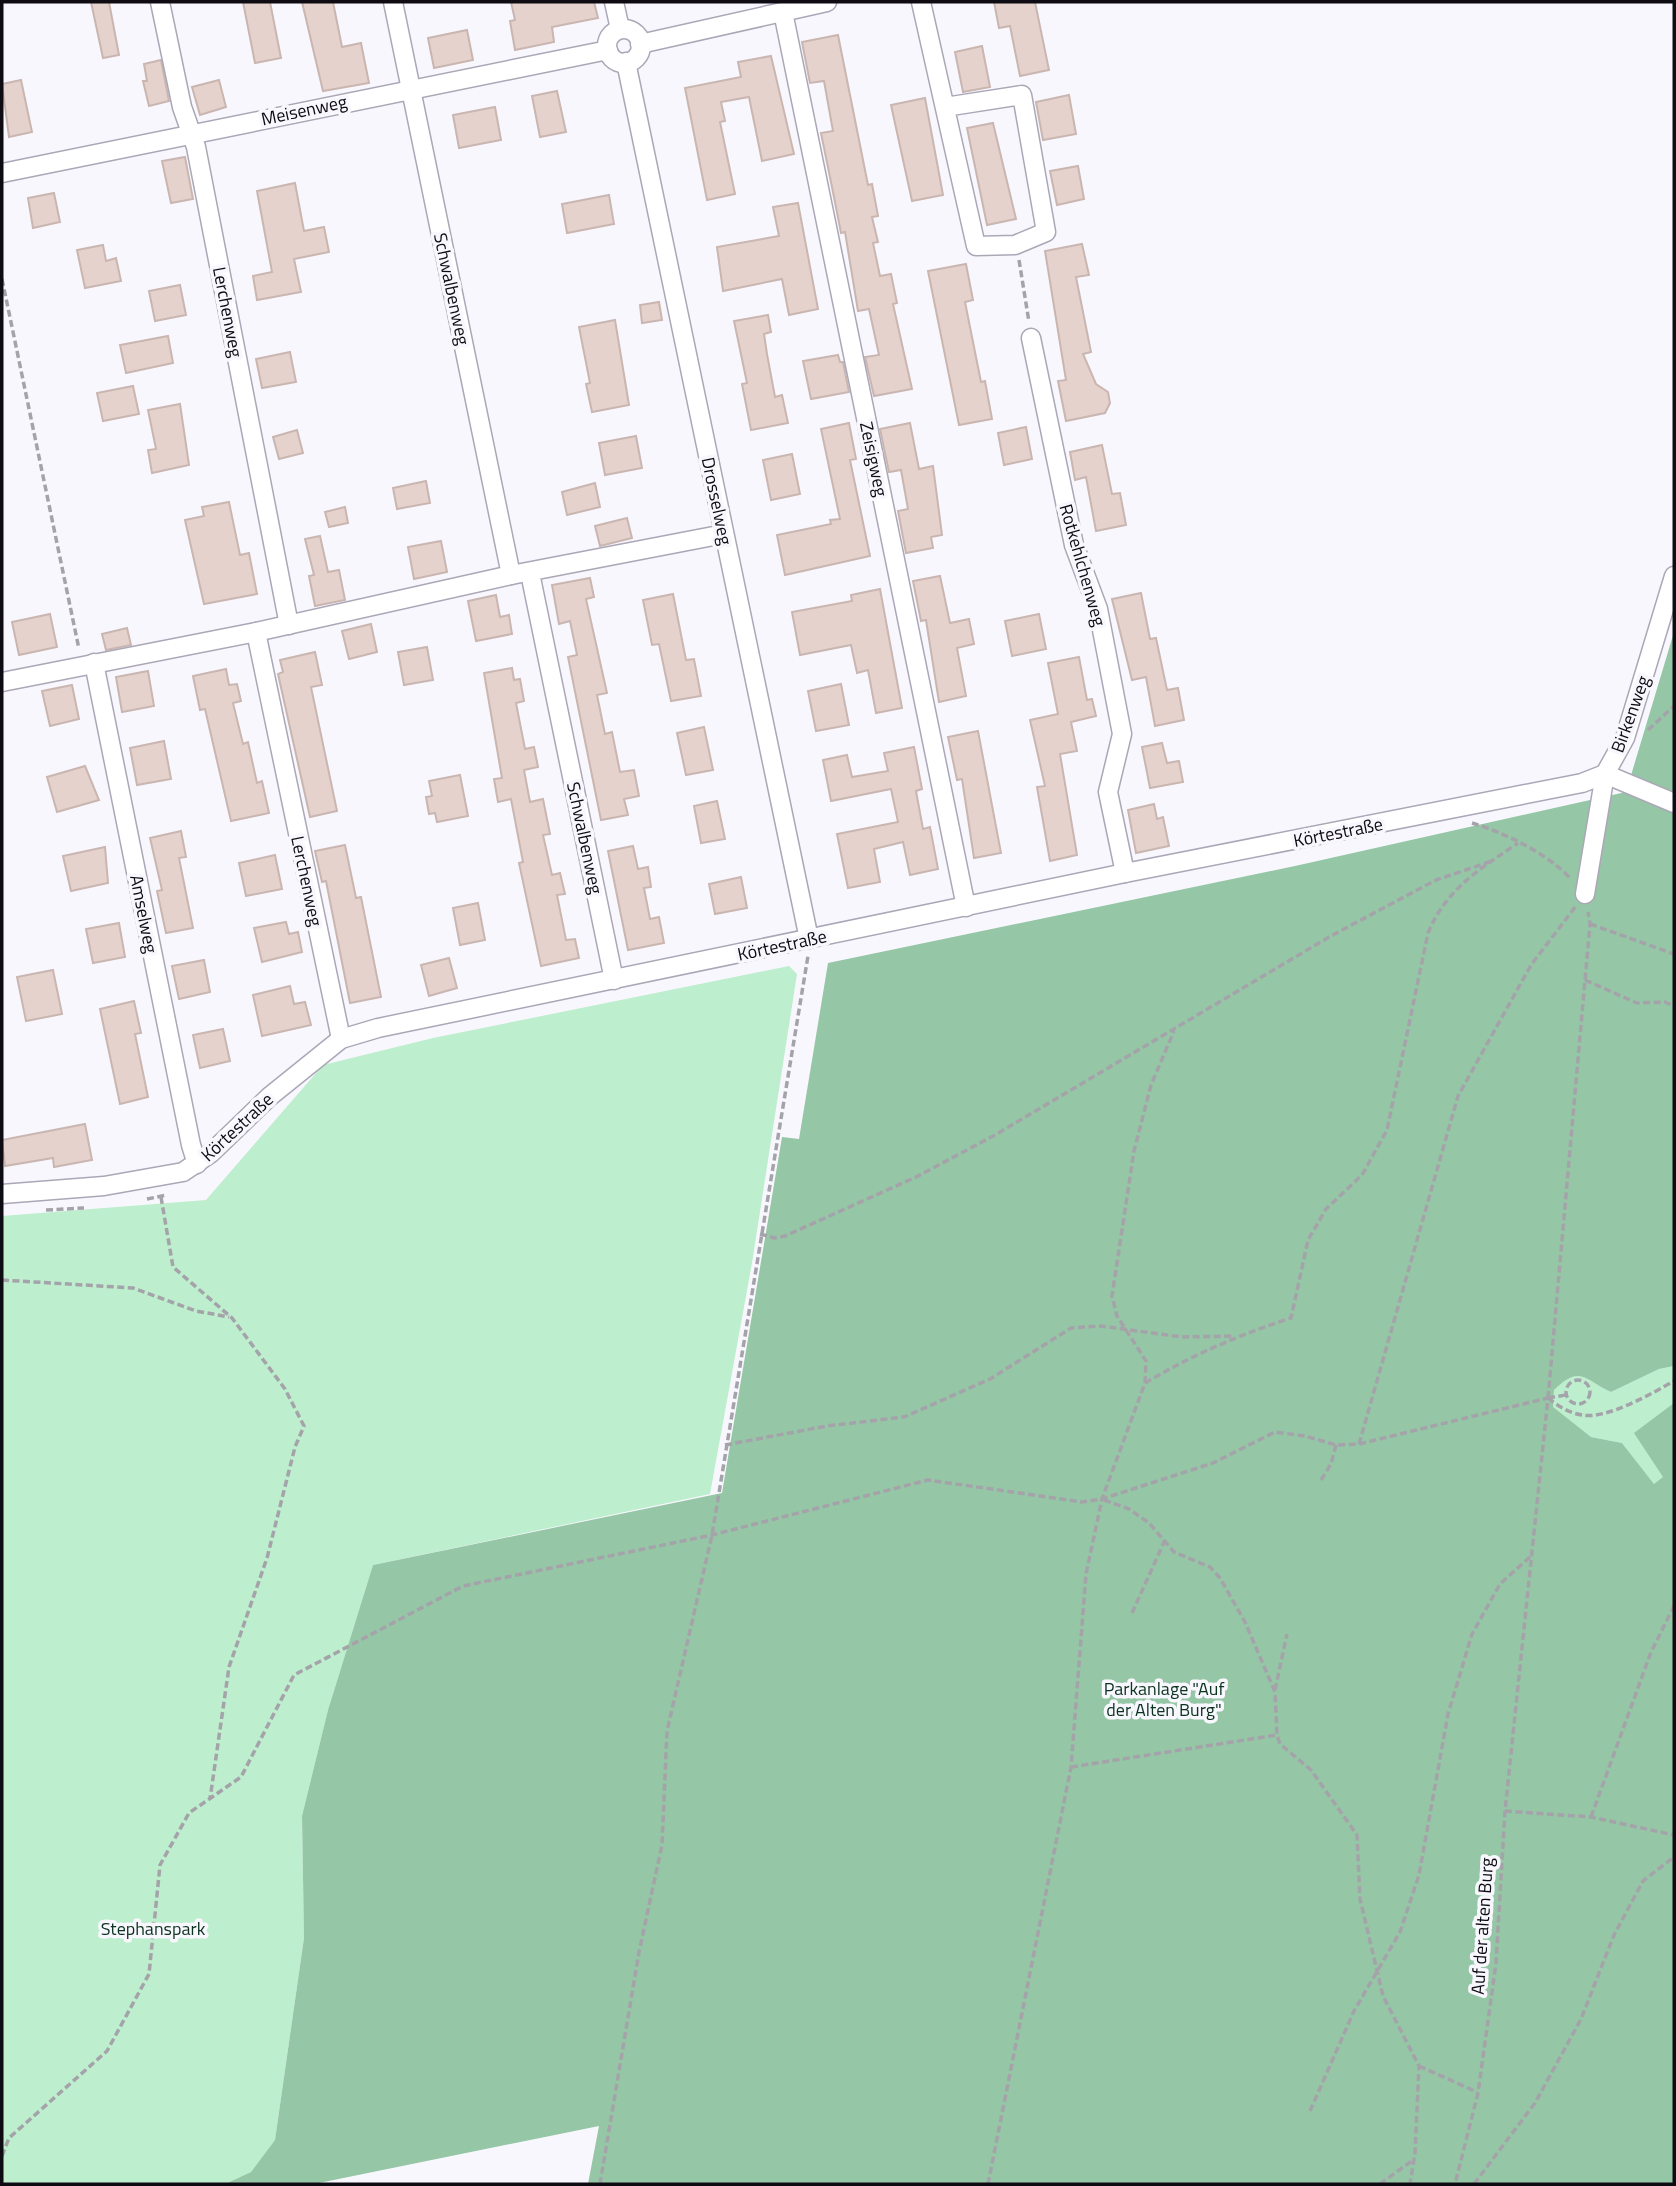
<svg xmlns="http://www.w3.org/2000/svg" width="1676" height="2186" font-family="'Titillium Web',sans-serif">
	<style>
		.green { fill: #bdeecd }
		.forest { fill: #95c6a5 }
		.building { fill: #e5d2cc; stroke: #cab6b1; stroke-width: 2 }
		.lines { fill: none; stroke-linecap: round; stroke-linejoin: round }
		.minor-casing { stroke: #aba7b7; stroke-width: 21 }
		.path { stroke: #a5a3aa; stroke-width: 3.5; stroke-dasharray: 7 3.5; stroke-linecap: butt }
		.minor { stroke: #fff; stroke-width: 18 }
		.labels { text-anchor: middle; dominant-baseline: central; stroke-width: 7; stroke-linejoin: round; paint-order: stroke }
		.street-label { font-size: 18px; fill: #0e0c12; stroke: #f9f7fe }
		.park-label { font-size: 18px; fill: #0b331d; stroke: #f9f7fe }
	</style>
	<rect width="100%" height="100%" fill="#f9f7fe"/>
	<!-- green -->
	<g class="green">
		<polygon points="789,966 797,974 752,1263 710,1494 373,1565 328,1710 302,1816 304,1938 275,2140 251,2172 225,2184 2,2184 2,1216 206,1200 323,1065 433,1038"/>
		<path d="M1674 1366V1403L1668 1408 1663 1478 1654 1484 1622 1443 1591 1437 1553 1408 1554 1390C1581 1364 1584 1380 1611 1392L1659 1369Z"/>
	</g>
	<!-- forest -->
	<path class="forest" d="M1674 632V1366L1659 1369 1611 1392C1584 1380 1581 1364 1554 1390L1553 1407 1591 1437 1622 1443 1654 1484 1663 1477 1634 1433 1674 1403V2184H588L599 2126 314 2184H225L251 2172 275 2140 304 1938 302 1816 328 1710 373 1565 722 1493 782 1137 799 1139 828 963 1295 866 1626 792Z"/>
	<!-- building -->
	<g class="building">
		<polygon points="91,2 109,2 119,55 103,58"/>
		<polygon points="243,2 270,2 281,58 255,63"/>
		<polygon points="302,2 333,2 342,47 361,43 369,83 323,91"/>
		<polygon points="511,2 594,2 598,18 552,27 554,42 515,50 510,21 515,20"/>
		<polygon points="994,2 1035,2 1049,70 1020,76 1010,26 999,28"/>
		<polygon points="467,30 473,60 434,68 428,38"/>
		<polygon points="838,35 868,185 872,184 878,216 872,217 878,242 873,243 880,276 891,274 897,303 893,304 912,389 874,396 865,357 879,355 869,309 858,311 845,232 841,233 833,192 821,133 833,131 824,81 810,83 802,42"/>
		<polygon points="982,46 990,87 963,92 955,52"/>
		<polygon points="771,56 794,154 762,161 749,97 721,102 725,121 720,122 735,194 707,200 685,88 741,77 738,62"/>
		<polygon points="161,60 169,101 149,106 143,81 147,81 144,64"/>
		<polygon points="21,80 32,132 9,137 2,84"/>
		<polygon points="219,80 226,107 200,115 192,87"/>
		<polygon points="557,91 566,132 540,137 532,96"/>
		<polygon points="1069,95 1076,134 1043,140 1036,102"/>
		<polygon points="925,98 943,195 912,201 891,105"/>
		<polygon points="495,107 501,140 459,148 453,115"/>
		<polygon points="993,123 1016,219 987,225 967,128"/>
		<polygon points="185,157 193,199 171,203 162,161"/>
		<polygon points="1078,166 1084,199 1057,205 1050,171"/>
		<polygon points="295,183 304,231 324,227 329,252 294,259 301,292 257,300 253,276 272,272 257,191"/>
		<polygon points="54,193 60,222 33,228 28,198"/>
		<polygon points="609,195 614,224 567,233 562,204"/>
		<polygon points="798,203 818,309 789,315 782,279 723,291 717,247 779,236 773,207"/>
		<polygon points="1082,244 1089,275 1076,277 1091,352 1083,354 1096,384 1108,392 1110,403 1105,413 1066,421 1058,381 1066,380 1045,251"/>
		<polygon points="103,245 106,261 116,258 121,281 85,288 77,250"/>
		<polygon points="966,264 973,300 965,302 981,382 985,381 992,419 959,425 928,271"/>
		<polygon points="180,285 186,315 155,321 149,291"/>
		<polygon points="659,302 662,320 642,323 640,305"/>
		<polygon points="768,315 771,332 764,334 767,354 775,397 782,395 788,423 751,430 742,384 747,383 734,321"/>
		<polygon points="615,320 629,405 592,412 586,384 590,383 579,327"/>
		<polygon points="168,336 173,363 126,373 120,345"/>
		<polygon points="290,352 296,382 262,388 256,359"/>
		<polygon points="838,355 840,362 843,362 849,392 811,399 803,361"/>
		<polygon points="133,386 139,414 103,421 97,393"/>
		<polygon points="180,404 189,465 152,473 148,450 156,449 148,410"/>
		<polygon points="849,423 856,459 850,460 870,556 785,575 777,535 831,524 830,520 840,519 821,429"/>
		<polygon points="910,423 919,469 933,466 942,535 931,537 933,548 906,553 898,511 908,509 901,470 889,472 880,429"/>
		<polygon points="1026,427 1032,459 1004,465 998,433"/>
		<polygon points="297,430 303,453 279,459 273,437"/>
		<polygon points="636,436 642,468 605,475 599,443"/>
		<polygon points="1102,445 1112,494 1120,493 1126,525 1096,531 1086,477 1075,480 1070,452"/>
		<polygon points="792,454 800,494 771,500 763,460"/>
		<polygon points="426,481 430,503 397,509 393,488"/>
		<polygon points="595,483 600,507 567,515 562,492"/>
		<polygon points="229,502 240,555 249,553 257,594 204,604 185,520 204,516 202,507"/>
		<polygon points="345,507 348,523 329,527 325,512"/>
		<polygon points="627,518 632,538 600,546 595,526"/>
		<polygon points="320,536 328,572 339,570 345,600 315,606 309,576 314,575 305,539"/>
		<polygon points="441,541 447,572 414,579 408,547"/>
		<polygon points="940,576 950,623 969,619 974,644 957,648 966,696 939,702 926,620 921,621 913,581"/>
		<polygon points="590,578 594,597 586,599 607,693 597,695 605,734 612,732 620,772 634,770 639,796 624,799 628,815 601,820 568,657 577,655 570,621 559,624 552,585"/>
		<polygon points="880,589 902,708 876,713 868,670 857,673 851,645 800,655 792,612 852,601 851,595"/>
		<polygon points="1141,593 1150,639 1156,638 1167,690 1178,688 1184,720 1155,726 1146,677 1132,680 1112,599"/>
		<polygon points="673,594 686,660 694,659 701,696 671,701 659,644 652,645 643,600"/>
		<polygon points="496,595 500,617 509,615 512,634 476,641 468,601"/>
		<polygon points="50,614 57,647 19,655 12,622"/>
		<polygon points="1039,614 1046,649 1012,656 1005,621"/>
		<polygon points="371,624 377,652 349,659 342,631"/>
		<polygon points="127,628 131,645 106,650 102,634"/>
		<polygon points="427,647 433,680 404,685 398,652"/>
		<polygon points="315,652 322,685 311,687 337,811 310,817 278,674 283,672 280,660"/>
		<polygon points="1079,657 1087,700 1092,699 1096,716 1071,722 1077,751 1060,754 1077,855 1050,861 1037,787 1045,786 1030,720 1058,714 1048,663"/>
		<polygon points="512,668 514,680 520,679 524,701 516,703 525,749 534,747 538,767 524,770 530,802 543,799 550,834 543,835 552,875 560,873 565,894 557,895 566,940 575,939 579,958 541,966 519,863 523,862 511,799 498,802 494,779 502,778 484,673"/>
		<polygon points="226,669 229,685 237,684 241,701 233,703 243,744 248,742 257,783 262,781 269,813 231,821 205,709 200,710 193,676"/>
		<polygon points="148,671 154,706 122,712 116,677"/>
		<polygon points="841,684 849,725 816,731 808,691"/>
		<polygon points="72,685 79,719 50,726 42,691"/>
		<polygon points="704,727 713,770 686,775 677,733"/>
		<polygon points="978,731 1001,853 974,858 962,779 957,780 948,737"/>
		<polygon points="164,741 171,779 137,785 130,748"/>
		<polygon points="1162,743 1167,763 1179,761 1183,782 1150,788 1142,747"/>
		<polygon points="914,747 922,789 916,791 923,829 930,827 938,869 910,875 903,842 874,849 880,882 848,888 837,834 898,822 891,789 831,801 823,760 847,755 852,777 888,771 884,753"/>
		<polygon points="85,766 99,800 57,812 47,777"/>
		<polygon points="460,775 468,816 437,822 435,813 429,814 426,797 432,796 429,781"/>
		<polygon points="717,801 725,839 701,843 694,806"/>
		<polygon points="1154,804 1157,819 1163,817 1169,846 1136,853 1128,810"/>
		<polygon points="181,831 186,857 179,858 193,928 166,933 157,891 162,890 150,838"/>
		<polygon points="345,845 356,898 361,897 381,997 350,1003 326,881 322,882 315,851"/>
		<polygon points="633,846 638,869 648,867 651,887 644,888 650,919 659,917 664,943 628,950 608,851"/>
		<polygon points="105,847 108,883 71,891 63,856"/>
		<polygon points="275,855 282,889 246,896 239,863"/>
		<polygon points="741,877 747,908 715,914 709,884"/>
		<polygon points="478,903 485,940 460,945 453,908"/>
		<polygon points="286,922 289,934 298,932 302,952 262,962 254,928"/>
		<polygon points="119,923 125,957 93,963 86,929"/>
		<polygon points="449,958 457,988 429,996 421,965"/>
		<polygon points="204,960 210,992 179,999 172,966"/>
		<polygon points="53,970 62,1014 26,1021 17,977"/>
		<polygon points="290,986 294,1004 305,1002 311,1025 262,1036 253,995"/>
		<polygon points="134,1001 141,1033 135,1034 148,1097 120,1104 100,1009"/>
		<polygon points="223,1029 230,1061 200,1068 193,1035"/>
		<polygon points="85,1124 92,1160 54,1167 53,1158 5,1166 2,1140"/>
	</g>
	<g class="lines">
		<!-- minor casing -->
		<g class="minor-casing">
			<g id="minor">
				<polyline points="160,2 182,107 196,147 289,625"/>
				<polyline points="393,2 511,575"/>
				<polyline points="614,2 620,29"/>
				<polyline points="921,2 976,246 1015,245 1046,232 1022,95 945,107"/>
				<polyline points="783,12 966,907"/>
				<circle cx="624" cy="46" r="17"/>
				<polyline points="640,44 827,2"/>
				<polyline points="626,62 809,939"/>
				<polyline points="2,173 608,50"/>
				<polyline points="1031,338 1074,545 1098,609 1122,734 1108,792 1125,873"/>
				<polyline points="530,573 614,980"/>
				<polyline points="256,632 341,1039"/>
				<polyline points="94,663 191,1145 197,1164"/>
				<polyline points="2,682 256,632 511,575 724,534"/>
				<polyline points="1585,894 1605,774 1625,738 1674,576"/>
				<polyline points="2,1194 104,1186 183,1172 211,1153 269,1097 341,1039 378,1028 1125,873 1582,783 1605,774 1674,803"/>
			</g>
		</g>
		<!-- path -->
		<g class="path">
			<polyline points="1019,260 1029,322"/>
			<polyline points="2,279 79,649"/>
			<polyline points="1648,730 1674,706"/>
			<path d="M1472 823C1505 833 1547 853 1571 879"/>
			<polyline points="1590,924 1674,954"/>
			<polyline points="1585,980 1637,1003 1665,1002 1674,1006"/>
			<polyline points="161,1197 173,1267 232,1318 285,1389 304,1426 295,1447 267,1558 229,1667 210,1799"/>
			<polyline points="147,1199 167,1195"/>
			<polyline points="46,1210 84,1208"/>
			<polyline points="760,1234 775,1238 785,1236 916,1177 995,1135 1329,937 1436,880 1492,861"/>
			<polyline points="2,1280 133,1288 196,1311 229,1317"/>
			<circle cx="1578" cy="1392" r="12"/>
			<path d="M1145 1383C1192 1355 1239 1335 1291 1318L1308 1240 1326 1209 1362 1175 1387 1130 1428 933C1446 889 1480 869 1518 843"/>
			<polyline points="1548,1398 1590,924 1588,912"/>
			<path d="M1548 1398C1558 1406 1569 1413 1582 1415 1606 1420 1653 1393 1674 1381"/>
			<polyline points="1548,1398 1566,1395"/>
			<polyline points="1359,1444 1458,1096 1531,965 1576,906"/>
			<polyline points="725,1445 827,1426 904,1417 990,1379 1071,1328 1101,1326 1182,1337 1233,1336"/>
			<polyline points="1321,1480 1331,1464 1336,1445"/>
			<polyline points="1104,1500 1129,1509 1149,1523 1174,1552 1210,1567 1220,1578 1245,1622 1275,1692 1277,1735 1280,1744 1311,1770 1357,1835 1360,1899 1383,1996 1419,2066 1415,2153 1410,2184"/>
			<polyline points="1132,1613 1165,1540"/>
			<polyline points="1275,1690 1287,1634"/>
			<polyline points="1071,1767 1277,1735"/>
			<polyline points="1505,1811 1591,1817 1674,1835"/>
			<polyline points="1591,1817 1651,1652 1674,1606"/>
			<polyline points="1419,2066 1477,2092"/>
			<polyline points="1310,2111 1354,2011 1400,1932 1419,1875 1448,1714 1472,1634 1500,1584 1531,1556"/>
			<polyline points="2,2156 9,2138 107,2051 149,1974 160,1865 189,1813 241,1777 294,1675 463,1586 712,1535 928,1480 1082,1502 1102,1499 1213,1463 1275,1432 1305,1436 1336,1445 1359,1444 1548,1398 1505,1811 1496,1963 1478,2093 1455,2184"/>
			<polyline points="600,2184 639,1952 662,1845 667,1731 712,1535 808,956"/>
			<polyline points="988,2184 1071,1767 1086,1574 1102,1499 1145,1383 1146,1361 1117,1316 1112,1296 1134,1151 1151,1085 1174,1031"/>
			<polyline points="1380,2184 1413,2160"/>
			<polyline points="1474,2184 1535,2103 1581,2019 1614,1935 1643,1881 1674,1857"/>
		</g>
		<!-- minor -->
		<use href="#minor" class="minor"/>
	</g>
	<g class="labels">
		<!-- street labels -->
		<g class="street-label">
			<text transform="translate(304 110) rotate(-12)">Meisenweg</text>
			<text transform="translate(452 289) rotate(78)">Schwalbenweg</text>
			<text transform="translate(228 312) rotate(79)">Lerchenweg</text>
			<text transform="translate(874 459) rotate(78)">Zeisigweg</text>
			<text transform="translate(717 501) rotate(78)">Drosselweg</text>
			<text transform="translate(1083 565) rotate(74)">Rotkehlchenweg</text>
			<text transform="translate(1630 714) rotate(-70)">Birkenweg</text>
			<text transform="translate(1338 832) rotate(-11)">Körtestraße</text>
			<text transform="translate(585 838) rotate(78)">Schwalbenweg</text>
			<text transform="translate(307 881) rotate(78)">Lerchenweg</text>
			<text transform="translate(144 914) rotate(79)">Amselweg</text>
			<text transform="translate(782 945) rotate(-12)">Körtestraße</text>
			<text transform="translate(237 1127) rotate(-43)">Körtestraße</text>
			<text transform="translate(1482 1926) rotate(-86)">Auf der alten Burg</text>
		</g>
		<!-- park labels -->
		<g class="park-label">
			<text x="1164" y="1688">Parkanlage "Auf<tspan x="1164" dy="21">der Alten Burg"</tspan></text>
			<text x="153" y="1928">Stephanspark</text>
		</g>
	</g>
	<!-- border -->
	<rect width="1676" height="2186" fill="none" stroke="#0e0c12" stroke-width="7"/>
</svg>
